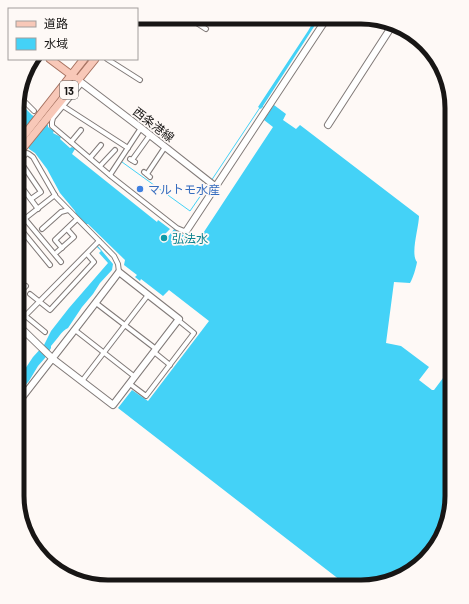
<svg xmlns="http://www.w3.org/2000/svg" width="469" height="604" font-family="Barlow,'Noto Sans JP',sans-serif">
	<style>
		.water { fill: #44d2f7 }
		.lines { fill: none; stroke-linecap: round; stroke-linejoin: round }
		.stream { stroke: #44d2f7; stroke-width: 1 }
		.street-tunnel { stroke: #dcd7d4; stroke-width: 4; stroke-dasharray: 4 2; stroke-linecap: butt }
		.street-casing { stroke: #817a78; stroke-width: 6 }
		.secondary-casing { stroke: #817a78; stroke-width: 8 }
		.primary-casing { stroke: #a77260; stroke-width: 9 }
		.street { stroke: #fff; stroke-width: 4 }
		.secondary { stroke: #fff; stroke-width: 6 }
		.primary { stroke: #f8c8b8; stroke-width: 7 }
		.shop-dot { fill: #3f7fe0; stroke: #fef9f6; stroke-width: 1.5 }
		.culture-dot { fill: #0f9aa8; stroke: #fef9f6; stroke-width: 1.5 }
		.labels { text-anchor: middle; dominant-baseline: central; stroke-width: 3.5; stroke-linejoin: round; paint-order: stroke }
		.shield { fill: #fef9f6; stroke: #5d5a58; stroke-width: 1 }
		.shield-label { font-size: 11px; font-weight: bold; fill: #181615 }
		.street-label { font-size: 12px; fill: #181615; stroke: #fef9f6 }
		.shop-label { font-size: 12px; fill: #366cbe; stroke: #fef9f6; text-anchor: start }
		.culture-label { font-size: 12px; fill: #0d838f; stroke: #fef9f6; text-anchor: start }
		.rim { fill: none; stroke: #181615; stroke-width: 5 }
	</style>
	<rect width="100%" height="100%" fill="#fef9f6"/>
	<!-- water -->
	<g class="water">
		<polygon points="315,19 319,19 261,109 258,107 308,31"/>
		<path d="M18 101 32 115 48 125V127L54 131 53 133 61 137 60 139 70 148 72 147 75 149 72 154 157 222 158 220 170 229 161 238V240L163 243 175 228 180 234 184 235 186 238 196 244 273 127 264 120 274 105 286 114 283 120 296 129 300 125 419 216C419 227 410 254 417 262 416 268 413 278 410 283L394 282 386 343 401 346 429 367 419 380 432 390H434L443 378 452 386V502L436 547 401 577 361 587H349L118 408 132 390 148 401 209 321 169 290 163 296 141 279 140 281 135 277 137 275 124 265 125 260 88 224H86L76 214 75 211 60 193 47 169 35 153 29 149 25 141 18 134Z"/>
		<path d="M97 245 113 264 112 270 100 283 93 294 82 307 68 328C62 330 56 341 51 346V348L45 358 38 366 29 381 17 395V381L33 357 44 345 51 331 69 308 108 263 99 253 101 251 96 246Z"/>
	</g>
	<g class="lines">
		<!-- stream -->
		<g class="stream">
			<polyline points="122,162 190,211 208,185"/>
			<polyline points="211,181 261,106 265,108"/>
		</g>
		<!-- street-tunnel -->
		<polyline class="street-tunnel" points="34,111 49,123"/>
		<!-- street casing -->
		<g class="street-casing">
			<g id="street">
				<polyline points="192,20 206,29"/>
				<polyline points="209,20 211,22"/>
				<polyline points="107,59 140,80"/>
				<polyline points="82,83 53,118 52,122 52,126 112,177 177,228 184,231 187,230"/>
				<polyline points="18,95 34,111"/>
				<polyline points="63,106 128,148"/>
				<polyline points="71,142 81,130"/>
				<polyline points="90,158 101,145"/>
				<polyline points="130,159 135,162"/>
				<polyline points="132,160 150,135"/>
				<polyline points="18,162 27,153 29,154 33,157 56,197 114,256 118,264 119,272"/>
				<polyline points="18,162 24,167 41,192 31,199"/>
				<polyline points="100,166 115,150"/>
				<polyline points="144,172 150,177"/>
				<polyline points="147,174 165,147"/>
				<polyline points="110,175 141,128"/>
				<polyline points="18,182 38,209"/>
				<polyline points="25,219 61,262"/>
				<polyline points="18,224 55,195"/>
				<polyline points="18,226 50,265"/>
				<polyline points="42,229 61,212 68,210"/>
				<polyline points="62,248 55,240 77,219"/>
				<polyline points="57,252 74,237 67,229"/>
				<polyline points="17,280 24,288 26,286"/>
				<polyline points="30,294 50,310 94,262 87,254"/>
				<polyline points="96,303 156,349"/>
				<polyline points="17,309 45,332"/>
				<polyline points="25,316 99,241"/>
				<polyline points="75,330 135,377"/>
				<polyline points="154,352 170,365"/>
				<polyline points="82,381 148,295"/>
				<polyline points="130,384 146,396 194,333 178,320"/>
			</g>
		</g>
		<!-- secondary casing -->
		<g class="secondary-casing">
			<g id="secondary">
				<polyline points="78,80 141,128 216,187"/>
				<polyline points="328,125 392,26"/>
				<polyline points="187,230 327,18"/>
				<path d="M17 404C51 360 86 316 119 272L179 319 113 405 53 359 17 324"/>
			</g>
		</g>
		<!-- primary casing -->
		<g class="primary-casing">
			<g id="primary">
				<polyline points="50,59 74,77"/>
				<polyline points="18,143 84,59"/>
				<polyline points="18,154 95,59"/>
			</g>
		</g>
		<!-- street -->
		<use href="#street" class="street"/>
		<!-- secondary -->
		<use href="#secondary" class="secondary"/>
		<!-- primary -->
		<use href="#primary" class="primary"/>
	</g>
	<!-- markers -->
	<circle class="shop-dot" cx="140" cy="189" r="4"/>
	<circle class="culture-dot" cx="164" cy="238" r="4"/>
	<g class="labels">
		<!-- shield labels -->
		<rect class="shield" x="60" y="81" width="18" height="18" rx="3"/>
		<g class="shield-label">
			<text x="69" y="90">13</text>
		</g>
		<!-- street labels -->
		<g class="street-label">
			<text transform="translate(154 124) rotate(38)">西条港線</text>
		</g>
		<!-- shop labels -->
		<g class="shop-label">
			<text x="148" y="189">マルトモ水産</text>
		</g>
		<!-- culture labels -->
		<g class="culture-label">
			<text x="172" y="238">弘法水</text>
		</g>
	</g>
	<!-- crop -->
	<path d="M0 0H469V604H0ZM108 24H361A84 84 0 0 1 445 108V496A84 84 0 0 1 361 580H108A84 84 0 0 1 24 496V108A84 84 0 0 1 108 24Z" fill="#fef9f6" fill-rule="evenodd"/>
	<path class="rim" d="M108 24H361A84 84 0 0 1 445 108V496A84 84 0 0 1 361 580H108A84 84 0 0 1 24 496V108A84 84 0 0 1 108 24Z"/>
	<!-- legend -->
	<rect x="8" y="8" width="130" height="52" fill="#fef9f6" stroke="#a29e9c"/>
	<rect x="16" y="21" width="20" height="6" fill="#f8c8b8" stroke="#a29e9c"/>
	<text x="44" y="28" font-size="12" fill="#181615">道路</text>
	<rect x="16" y="38" width="20" height="12" fill="#44d2f7" stroke="#a29e9c"/>
	<text x="44" y="48" font-size="12" fill="#181615">水域</text>
</svg>
